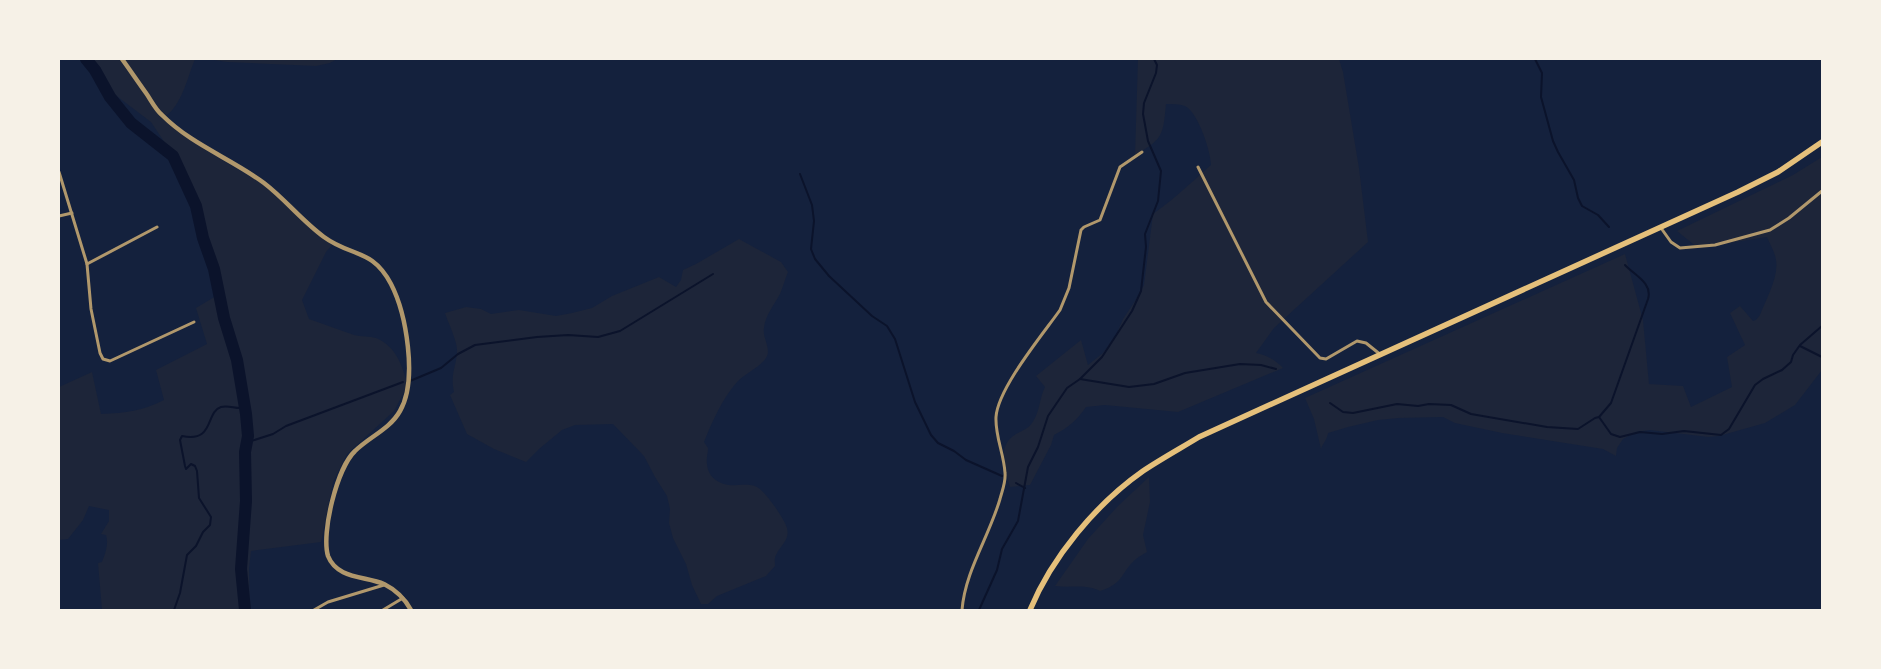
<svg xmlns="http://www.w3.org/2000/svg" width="1881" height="669" font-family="Figtree,sans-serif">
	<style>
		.green { fill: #1d2539 }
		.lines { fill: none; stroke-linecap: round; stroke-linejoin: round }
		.stream { stroke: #0b132b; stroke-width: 2 }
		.river { stroke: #0b132b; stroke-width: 12 }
		.minor { stroke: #b1986c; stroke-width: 3 }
		.tertiary { stroke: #b1986c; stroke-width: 4.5 }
		.trunk { stroke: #e5c07b; stroke-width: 5.5 }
	</style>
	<rect width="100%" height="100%" fill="#14213d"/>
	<!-- green -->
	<g class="green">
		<path d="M91 59H195C187 78 182 106 164 117L204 149 264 185 308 220 332 245 326 252 302 300 309 319C324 324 339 330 354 335 361 337 370 336 376 338 397 347 402 366 408 385L394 411 347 454 333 482 321 542 251 551 249 569 250 610H102L98 563 102 562C105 554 109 544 106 535L101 534 109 521V510L89 506 83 520 68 539 59 540V387L92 372 101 414C126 413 142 411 164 400L156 370 207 344 196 308 221 293 206 255 195 204 173 155 151 122 114 94Z"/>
		<polygon points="208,59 337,59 330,63 316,66 227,62"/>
		<path d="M1138 59H1339L1343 72 1359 168 1368 242 1274 328 1256 353C1266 355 1276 360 1283 368L1178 412 1105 405 1086 407C1077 420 1068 428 1054 435L1051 445 1030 485 1010 487C1005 469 996 446 1016 434 1023 430 1028 429 1032 423 1040 412 1039 399 1045 387L1036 376 1081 340 1088 365 1103 353 1116 335 1123 319 1135 301 1144 285 1153 214C1174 199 1192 182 1211 165 1211 152 1198 112 1185 106 1179 104 1172 104 1166 104 1163 136 1163 139 1135 155Z"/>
		<path d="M1822 157V370L1795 405 1765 423 1719 436 1708 437 1650 430 1636 432 1623 439 1617 448 1616 456 1603 449 1502 433 1455 423 1443 417 1398 418 1378 420 1348 427 1328 433C1327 440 1323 443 1321 449L1314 419 1305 398 1625 254 1643 320 1649 384 1683 386 1691 407 1732 387 1727 357 1745 345 1730 313 1740 306 1753 321 1756 320 1760 315C1766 299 1779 277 1776 260 1775 252 1770 245 1767 237L1698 248 1677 231 1793 175Z"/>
		<path d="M739 239 781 262 788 272C785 279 783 287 780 294 774 305 765 316 764 328 762 338 772 349 766 358 759 368 746 373 737 382 722 399 712 422 704 442L708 448C708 453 706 459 707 464 708 480 724 487 738 485 744 485 751 484 757 487 765 491 784 518 787 528 790 540 781 545 776 555 774 558 775 563 775 566L766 576 717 596 708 604H701L692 585 686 564 673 538 669 523 670 509 667 496 655 477 644 456 613 424 575 425 562 430 539 449 526 462 494 449 467 434 450 395 454 392C450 374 456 368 457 352 458 342 448 323 445 313L466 307 481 309 491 314 519 310 556 316 572 313 592 308 612 296 659 277 676 287 681 280 683 270 696 264Z"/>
		<path d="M1149 477 1150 502 1143 535 1147 552C1144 554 1139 556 1136 559 1120 573 1125 583 1100 591 1086 584 1070 588 1055 586L1088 539 1118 506Z"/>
	</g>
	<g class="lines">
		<!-- stream -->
		<g class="stream">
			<polyline points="1535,59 1542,73 1541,97 1553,141 1558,152 1574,180 1578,198 1582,206 1598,215 1609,227"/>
			<polyline points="800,174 812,205 814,221 811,249 815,259 829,276 872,316 887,326 895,339 915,402 931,435 938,443 954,451 966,460 1002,476"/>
			<polyline points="1800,346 1822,357"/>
			<polyline points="1080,379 1129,387 1154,384 1185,373 1240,364 1261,365 1276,369"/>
			<polyline points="410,381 441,368 458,354 475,345 537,337 568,335 598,337 620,331 713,274"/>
			<path d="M1330 403 1343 412 1353 413 1397 404 1418 406 1429 404 1451 405 1471 414 1547 427 1578 429 1595 418 1599 417 1611 403 1648 299C1653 283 1634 275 1625 265"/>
			<polyline points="1599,417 1611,434 1620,437 1640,432 1662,434 1684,431 1721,435 1729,429 1755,385 1763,379 1782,370 1791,362 1793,355 1800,345 1822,326"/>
			<polyline points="245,443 273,434 286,426 403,382"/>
			<polyline points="59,445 59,453"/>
			<polyline points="1016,483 1025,488"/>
			<path d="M174 610 180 593 187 555 196 546 203 532 210 525 211 517 199 498 197 471 195 466 191 464 186 469 185 466 180 440 182 436C215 443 205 412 221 407 227 405 234 408 240 408L245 403"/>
			<polyline points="979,610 997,570 1002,549 1018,521 1028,467 1038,447 1048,416 1067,388 1080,379 1102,357 1132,311 1141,291 1146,247 1145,234 1158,201 1161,171 1148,141 1143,114 1144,103 1156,73 1157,65 1154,59"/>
		</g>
		<!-- river -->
		<polyline class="river" points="86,59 95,70 110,97 131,123 173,156 196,206 203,238 214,269 224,318 237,360 246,414 248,436 245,452 246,501 241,569 245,610"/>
		<!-- minor -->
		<g class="minor">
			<polyline points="1198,167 1266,302 1320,358 1326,359 1357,341 1366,343 1381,355"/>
			<polyline points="59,172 87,264 157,227"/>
			<polyline points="59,216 72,213"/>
			<polyline points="1661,228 1671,242 1680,248 1715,245 1770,230 1789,218 1822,191"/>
			<polyline points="87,264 91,309 100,353 103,359 110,361 194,322"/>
			<polyline points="314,610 328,602 384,585"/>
			<polyline points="383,610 403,598"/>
			<path d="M962 610C965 571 989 537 1000 499 1002 491 1006 482 1005 473 1004 454 995 436 996 417 998 388 1043 334 1060 310L1069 288 1081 230 1084 227 1100 220 1120 167 1142 152"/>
		</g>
		<!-- tertiary -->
		<path class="tertiary" d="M122 59C130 70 138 82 146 93 151 100 155 109 162 115 192 145 230 158 264 183 285 199 302 221 324 237 351 257 372 248 391 284 406 313 418 380 400 411 390 429 369 437 355 451 337 468 321 533 328 556 337 579 365 576 384 584 396 590 405 599 411 610"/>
		<!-- trunk -->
		<path class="trunk" d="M1030 610C1052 557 1096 504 1143 471 1161 459 1181 448 1199 437L1738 192 1778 172 1822 142"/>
	</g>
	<!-- border -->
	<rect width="1881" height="669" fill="none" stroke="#f6f1e7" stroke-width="120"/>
</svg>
